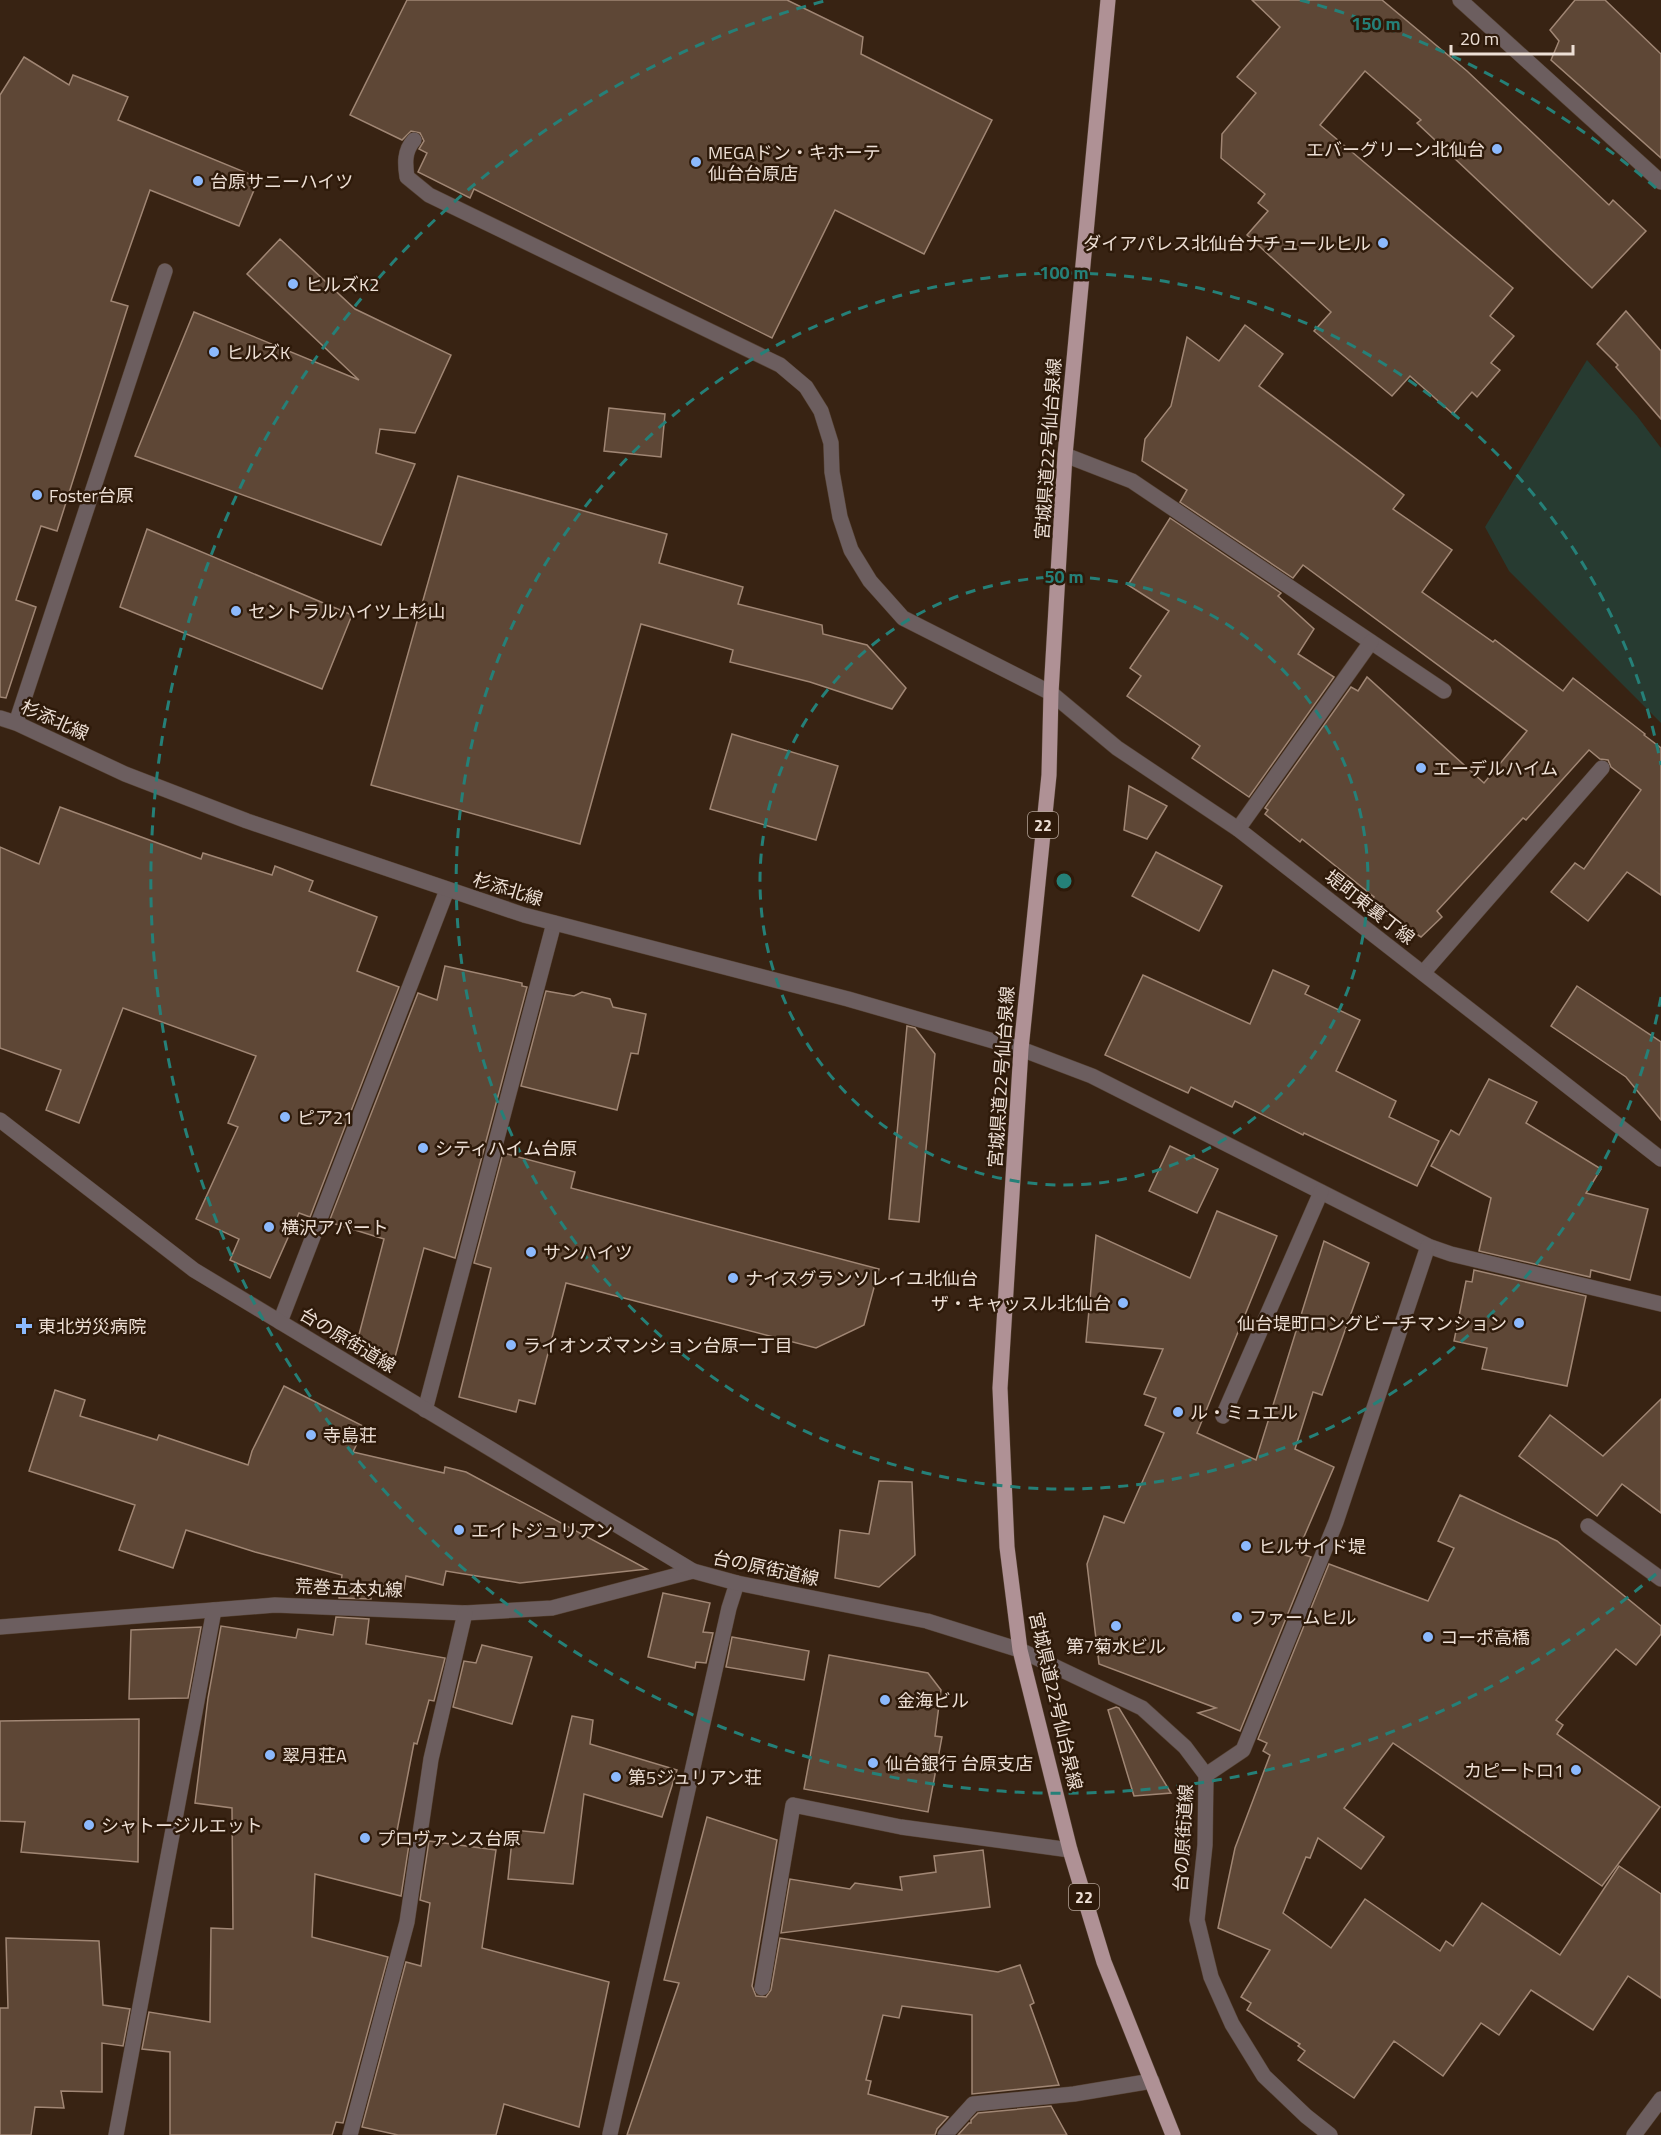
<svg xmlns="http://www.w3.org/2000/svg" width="1661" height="2135" font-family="'Titillium Web','Noto Sans JP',sans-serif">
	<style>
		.green { fill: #273b31 }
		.building { fill: #5e4736; stroke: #a08674; stroke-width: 1.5 }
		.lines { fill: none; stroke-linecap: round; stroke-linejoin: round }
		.service-casing { stroke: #554132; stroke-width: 16 }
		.minor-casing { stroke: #554132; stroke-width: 16 }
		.tertiary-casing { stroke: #554132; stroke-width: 16 }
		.primary-casing { stroke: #554132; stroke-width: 16 }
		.service { stroke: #6c5e5f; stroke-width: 15 }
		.minor { stroke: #6c5e5f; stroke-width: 15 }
		.tertiary { stroke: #6c5e5f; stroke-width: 15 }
		.primary { stroke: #af9195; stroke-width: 15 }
		.ring { fill: none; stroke: #258078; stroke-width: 3; stroke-dasharray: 10 8 }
		.poi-dot { fill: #8cb9fc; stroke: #2e1a0a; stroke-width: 2 }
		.labels { text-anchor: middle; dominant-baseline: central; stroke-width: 5; stroke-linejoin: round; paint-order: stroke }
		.shield { fill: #2e1a0a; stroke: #b4a498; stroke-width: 1.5 }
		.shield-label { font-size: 16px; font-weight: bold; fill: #eddfd5 }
		.poi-label { font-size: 18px; fill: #eddfd5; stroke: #2e1a0a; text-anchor: start }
		.street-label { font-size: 18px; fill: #eddfd5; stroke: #2e1a0a }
		.centre { fill: #258078; stroke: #2e1a0a; stroke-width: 3 }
		.ring-label { font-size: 18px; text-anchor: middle; font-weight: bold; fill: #258078; stroke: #2e1a0a; stroke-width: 5; stroke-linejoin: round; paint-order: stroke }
	</style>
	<rect width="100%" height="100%" fill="#382313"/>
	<!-- green -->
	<polygon class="green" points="1587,360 1637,416 1661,448 1661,723 1509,571 1485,527"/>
	<!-- building -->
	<g class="building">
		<polygon points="407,0 787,0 863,37 861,54 992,120 924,254 835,210 772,338 474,189 470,198 418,172 427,153 419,149 424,141 420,133 411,131 402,140 350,115"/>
		<polygon points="1252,0 1382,0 1467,71 1609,205 1613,200 1646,231 1592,288 1417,123 1421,120 1365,71 1320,125 1513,288 1490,316 1514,336 1491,363 1500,370 1477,397 1472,392 1453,414 1410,376 1392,396 1314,331 1331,312 1247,235 1268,211 1258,203 1265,194 1221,158 1222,134 1256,93 1237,77 1280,27"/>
		<polygon points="1575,0 1605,0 1661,54 1661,158 1551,60 1559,41 1550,30"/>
		<polygon points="24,57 69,85 73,75 128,97 118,120 259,178 239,226 150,190 111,301 128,306 57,531 41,526 16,600 36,607 6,698 0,697 0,95"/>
		<polygon points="280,239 355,309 451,355 415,433 380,429 376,453 415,464 381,545 135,456 194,312 359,380 247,274"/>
		<polygon points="1626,311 1661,351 1661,419 1616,367 1618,365 1597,344"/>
		<polygon points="1245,325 1283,354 1259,386 1404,495 1393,509 1452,550 1422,592 1493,642 1495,640 1563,691 1573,678 1645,734 1644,735 1661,748 1661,895 1627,872 1588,921 1551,892 1575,863 1584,869 1641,790 1611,767 1608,760 1600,759 1589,750 1526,820 1523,818 1437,911 1442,917 1421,937 1369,904 1374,897 1302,839 1300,842 1265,814 1268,810 1265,808 1351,687 1358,691 1367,677 1484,783 1527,731 1303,565 1293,578 1180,502 1187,490 1142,461 1145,439 1171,406 1187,337 1219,361"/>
		<polygon points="609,408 665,414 661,457 604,451"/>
		<polygon points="458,476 667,534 659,563 743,587 738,604 822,625 823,634 867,645 906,688 892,709 810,682 730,662 733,650 641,624 580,844 371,785"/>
		<polygon points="1170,518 1281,593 1278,596 1314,629 1298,654 1334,677 1249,797 1192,758 1200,746 1127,696 1141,676 1130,668 1169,611 1128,585"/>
		<polygon points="147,529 352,615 322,689 120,607"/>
		<polygon points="732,734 838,766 816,840 710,809"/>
		<polygon points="1129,786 1167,806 1147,839 1124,830"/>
		<polygon points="60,807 201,859 203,853 272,875 275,866 313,881 309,891 377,917 357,971 399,987 310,1217 299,1213 270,1278 230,1260 239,1239 196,1219 238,1127 228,1123 256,1056 123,1008 79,1123 46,1110 61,1070 0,1048 0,847 39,864"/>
		<polygon points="1156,852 1222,886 1199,931 1132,896"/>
		<polygon points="445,966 522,983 522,986 527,987 455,1258 424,1248 395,1357 356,1346 384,1239 329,1222 418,993 437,1000"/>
		<polygon points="1273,970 1309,986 1305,994 1360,1020 1336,1071 1396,1101 1389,1117 1439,1141 1417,1186 1304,1133 1303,1135 1235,1101 1232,1107 1191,1087 1188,1093 1105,1055 1143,975 1250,1024"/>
		<polygon points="1577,986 1661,1042 1661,1120 1626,1077 1551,1026"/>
		<polygon points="546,991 574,996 582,992 610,999 613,1007 646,1014 638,1054 631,1053 617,1110 521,1086"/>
		<polygon points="907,1026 915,1028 935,1054 919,1222 889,1219"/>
		<polygon points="1489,1079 1537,1102 1526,1123 1601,1169 1586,1193 1648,1209 1630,1280 1591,1270 1590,1277 1479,1251 1491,1198 1431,1166 1451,1130 1459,1135"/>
		<polygon points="1170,1146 1218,1169 1197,1213 1149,1191"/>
		<polygon points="503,1153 575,1172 571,1188 879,1269 864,1325 816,1348 566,1283 535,1404 519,1400 516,1412 459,1397 491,1268 474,1263"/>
		<polygon points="1217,1211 1277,1236 1197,1433 1256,1460 1324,1241 1369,1263 1322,1395 1313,1392 1295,1449 1334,1467 1300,1546 1305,1548 1302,1554 1311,1557 1240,1731 1198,1713 1216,1708 1099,1664 1087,1564 1104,1516 1124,1523 1164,1433 1145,1425 1156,1398 1144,1394 1163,1349 1086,1342 1096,1235 1190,1278"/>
		<polygon points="1474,1270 1586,1296 1567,1386 1482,1369 1487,1348 1454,1341 1466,1281 1472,1282"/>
		<polygon points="284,1386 365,1427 353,1452 444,1473 445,1467 466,1472 647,1569 520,1583 446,1571 443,1585 406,1576 404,1589 372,1584 371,1599 339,1598 342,1575 255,1552 186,1530 173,1568 119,1550 135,1505 29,1471 55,1390 85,1400 80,1416 157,1440 159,1435 248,1465 252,1451"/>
		<polygon points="1661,1399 1661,1513 1622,1484 1597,1516 1519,1456 1550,1415 1603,1456"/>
		<polygon points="879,1481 912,1482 915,1555 879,1587 835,1578 840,1530 869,1534"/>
		<polygon points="1460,1495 1557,1541 1661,1626 1661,1634 1636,1665 1616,1649 1556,1720 1563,1725 1557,1734 1660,1807 1602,1886 1393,1743 1344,1808 1384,1837 1361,1869 1318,1838 1310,1858 1306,1857 1283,1913 1331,1948 1365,1899 1440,1951 1446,1941 1453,1946 1482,1903 1560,1955 1619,1866 1661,1894 1661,1998 1628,1976 1593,2030 1531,1990 1499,2035 1481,2023 1443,2076 1394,2041 1354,2098 1298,2060 1305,2051 1298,2046 1300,2044 1247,2010 1251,2003 1241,1997 1270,1950 1218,1928 1235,1848 1270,1755 1263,1751 1267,1743 1258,1739 1329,1564 1428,1601 1454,1548 1438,1541"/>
		<polygon points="663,1593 710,1603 703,1632 713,1633 706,1663 696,1662 695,1668 648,1657"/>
		<polygon points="336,1617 369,1619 366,1644 445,1658 434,1701 429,1700 417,1744 414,1743 396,1836 410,1838 401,1896 315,1874 312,1937 388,1957 343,2123 336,2122 332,2135 170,2135 170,2052 142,2049 149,2012 210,2022 211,1928 233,1929 232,1808 195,1803 208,1698 221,1626 296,1638 298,1629 333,1635"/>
		<polygon points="201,1627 188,1698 129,1699 131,1630"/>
		<polygon points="732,1637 809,1651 804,1680 726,1667"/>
		<polygon points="482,1645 532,1657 512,1724 453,1707 464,1661 476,1663"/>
		<polygon points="829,1655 928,1673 941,1690 935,1736 942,1737 928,1812 804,1789"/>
		<polygon points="1116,1707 1119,1708 1171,1793 1134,1796 1108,1710"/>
		<polygon points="572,1716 593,1720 590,1744 677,1770 662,1817 584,1794 573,1884 508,1879 513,1830 544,1833"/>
		<polygon points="139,1719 138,1862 21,1852 25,1822 0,1821 0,1721"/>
		<polygon points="707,1817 777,1840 752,1986 756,1996 766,1997 771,1990 780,1938 998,1972 1020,1965 1034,2003 1030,2005 1059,2085 972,2094 972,2015 902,2006 899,2018 883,2015 866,2080 871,2081 868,2094 948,2117 937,2129 935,2135 627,2135 679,1983 664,1980"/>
		<polygon points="429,1841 496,1850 482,1948 609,1982 579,2127 504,2104 496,2135 398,2135 362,2127 406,1962 421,1966 430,1903 420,1900"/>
		<polygon points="983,1850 990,1907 781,1933 790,1879 850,1889 855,1883 902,1890 900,1877 936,1872 934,1856"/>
		<polygon points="6,1938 99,1941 103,2005 130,2009 123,2046 102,2043 102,2092 61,2091 64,2108 35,2107 31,2135 0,2135 0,2008 8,2008"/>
		<polygon points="1051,2106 1067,2135 958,2135 969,2123 971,2123 971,2120 978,2113"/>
	</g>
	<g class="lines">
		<!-- service casing -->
		<g class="service-casing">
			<g id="service">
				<path d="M414 140C404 151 405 164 407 177L429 195 780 365 806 387 821 411 831 443 832 472 840 517 851 550 870 581 903 618 1051 693"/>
				<polyline points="1065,455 1132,481 1444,691"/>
				<polyline points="16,723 165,271"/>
				<polyline points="1238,829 1371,642"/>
				<polyline points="1423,973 1602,768"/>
				<polyline points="280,1322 447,890"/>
				<polyline points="425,1410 554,923"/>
				<polyline points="1588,1526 1661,1579"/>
			</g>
		</g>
		<!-- minor casing -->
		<g class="minor-casing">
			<g id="minor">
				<polyline points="1460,0 1661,182"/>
				<polyline points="1051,693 1117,748 1238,829 1661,1159"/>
				<polyline points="0,718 16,723 125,774 247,821 524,915 848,999 1021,1049 1092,1076 1428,1246 1451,1254 1661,1304"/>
				<polyline points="1223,1416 1321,1192"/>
				<polyline points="0,1627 275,1605 465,1613 552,1608 693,1571"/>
				<polyline points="1020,1650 1142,1708 1185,1747 1206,1775 1205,1845 1197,1920 1211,1977 1232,2024 1264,2076 1306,2116 1330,2135"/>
				<polyline points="1206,1775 1243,1750 1336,1522 1428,1246"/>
				<polyline points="762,1988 793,1805 901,1827 1070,1850"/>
				<polyline points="610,2134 729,1608 737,1583"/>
				<polyline points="116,2135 214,1610"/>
				<polyline points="350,2135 407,1922 431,1759 465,1613"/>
				<polyline points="945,2135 973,2104 1074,2094 1152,2081"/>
				<polyline points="1634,2135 1661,2099"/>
			</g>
		</g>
		<!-- tertiary casing -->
		<g class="tertiary-casing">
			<polyline id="tertiary" points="0,1120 194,1270 693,1571 737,1583 927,1621 1020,1650"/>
		</g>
		<!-- primary casing -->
		<g class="primary-casing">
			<polyline id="primary" points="1108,0 1065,455 1051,693 1049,775 1021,1049 1000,1388 1007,1547 1020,1650 1070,1850 1104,1962 1173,2135"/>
		</g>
		<!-- service -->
		<use href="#service" class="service"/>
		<!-- minor -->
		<use href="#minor" class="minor"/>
		<!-- tertiary -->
		<use href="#tertiary" class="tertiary"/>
		<!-- primary -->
		<use href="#primary" class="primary"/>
	</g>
	<!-- distance rings -->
	<g class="ring">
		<circle cx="1064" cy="881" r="304"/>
		<path d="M1661 997A608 608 0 1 1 1661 765"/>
		<path d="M1656 1574A912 912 0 1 1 828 0M1300 0A912 912 0 0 1 1656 188"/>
	</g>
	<!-- markers -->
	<g class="poi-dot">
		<circle cx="1497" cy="149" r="6"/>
		<circle cx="696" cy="162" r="6"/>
		<circle cx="198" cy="181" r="6"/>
		<circle cx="1383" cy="243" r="6"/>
		<circle cx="293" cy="284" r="6"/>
		<circle cx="214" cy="352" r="6"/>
		<circle cx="37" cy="495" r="6"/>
		<circle cx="236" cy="611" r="6"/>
		<circle cx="1421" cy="768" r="6"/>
		<circle cx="285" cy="1117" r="6"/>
		<circle cx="423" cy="1148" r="6"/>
		<circle cx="269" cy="1227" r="6"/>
		<circle cx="531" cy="1252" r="6"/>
		<circle cx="733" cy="1278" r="6"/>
		<circle cx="1123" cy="1303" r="6"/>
		<circle cx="1519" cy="1323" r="6"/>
		<path d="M21 1317h6v6h6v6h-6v6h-6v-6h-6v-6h6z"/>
		<circle cx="511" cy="1345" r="6"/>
		<circle cx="1178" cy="1412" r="6"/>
		<circle cx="311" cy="1435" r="6"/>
		<circle cx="459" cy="1530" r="6"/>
		<circle cx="1246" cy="1546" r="6"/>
		<circle cx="1237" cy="1617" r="6"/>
		<circle cx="1116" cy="1626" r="6"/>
		<circle cx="1428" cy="1637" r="6"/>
		<circle cx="885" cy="1700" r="6"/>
		<circle cx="270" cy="1755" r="6"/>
		<circle cx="873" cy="1763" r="6"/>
		<circle cx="1576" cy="1770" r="6"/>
		<circle cx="616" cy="1777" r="6"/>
		<circle cx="89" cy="1825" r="6"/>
		<circle cx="365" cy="1838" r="6"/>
	</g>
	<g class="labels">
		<!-- shield labels -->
		<g class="shield">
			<rect x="1028" y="812" width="30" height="26" rx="4.5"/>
			<rect x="1069" y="1884" width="30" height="26" rx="4.5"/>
		</g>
		<g class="shield-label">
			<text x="1043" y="825">22</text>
			<text x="1084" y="1897">22</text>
		</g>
		<!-- poi labels -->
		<g class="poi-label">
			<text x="1485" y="149" text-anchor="end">エバーグリーン北仙台</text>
			<text x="708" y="152">MEGAドン・キホーテ<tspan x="708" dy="21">仙台台原店</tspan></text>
			<text x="210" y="181">台原サニーハイツ</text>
			<text x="1371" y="243" text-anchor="end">ダイアパレス北仙台ナチュールヒル</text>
			<text x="305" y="284">ヒルズK2</text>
			<text x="226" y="352">ヒルズK</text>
			<text x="49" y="495">Foster台原</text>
			<text x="248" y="611">セントラルハイツ上杉山</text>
			<text x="1433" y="768">エーデルハイム</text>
			<text x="297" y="1117">ピア21</text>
			<text x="435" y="1148">シティハイム台原</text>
			<text x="281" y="1227">横沢アパート</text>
			<text x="543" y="1252">サンハイツ</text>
			<text x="745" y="1278">ナイスグランソレイユ北仙台</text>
			<text x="1111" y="1303" text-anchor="end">ザ・キャッスル北仙台</text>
			<text x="1507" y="1323" text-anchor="end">仙台堤町ロングビーチマンション</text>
			<text x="38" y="1326">東北労災病院</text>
			<text x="523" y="1345">ライオンズマンション台原一丁目</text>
			<text x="1190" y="1412">ル・ミュエル</text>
			<text x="323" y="1435">寺島荘</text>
			<text x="471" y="1530">エイトジュリアン</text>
			<text x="1258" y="1546">ヒルサイド堤</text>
			<text x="1249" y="1617">ファームヒル</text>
			<text x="1440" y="1637">コーポ高橋</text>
			<text x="1116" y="1646" text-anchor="middle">第7菊水ビル</text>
			<text x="897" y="1700">金海ビル</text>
			<text x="282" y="1755">翠月荘A</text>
			<text x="885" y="1763">仙台銀行 台原支店</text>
			<text x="1564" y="1770" text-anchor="end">カピートロ1</text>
			<text x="628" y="1777">第5ジュリアン荘</text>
			<text x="101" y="1825">シャトージルエット</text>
			<text x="377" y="1838">プロヴァンス台原</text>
		</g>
		<!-- street labels -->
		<g class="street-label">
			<text transform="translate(1048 449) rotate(-86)">宮城県道22号仙台泉線</text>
			<text transform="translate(55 720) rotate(24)">杉添北線</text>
			<text transform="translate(508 889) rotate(17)">杉添北線</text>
			<text transform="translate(1370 907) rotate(38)">堤町東裏丁線</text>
			<text transform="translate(1001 1077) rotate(-86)">宮城県道22号仙台泉線</text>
			<text transform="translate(348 1340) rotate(31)">台の原街道線</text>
			<text transform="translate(766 1568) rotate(12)">台の原街道線</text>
			<text transform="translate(349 1588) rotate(2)">荒巻五本丸線</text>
			<text transform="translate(1056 1701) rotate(77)">宮城県道22号仙台泉線</text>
			<text transform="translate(1183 1838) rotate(-87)">台の原街道線</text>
		</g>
	</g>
	<circle cx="1064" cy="881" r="9" class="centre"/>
	<g class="ring-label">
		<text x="1376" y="30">150 m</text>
		<text x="1064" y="279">100 m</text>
		<text x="1064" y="583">50 m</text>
	</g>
	<!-- scale -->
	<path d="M1451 45v9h122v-9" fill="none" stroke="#eddfd5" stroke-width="3"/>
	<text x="1460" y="45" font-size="18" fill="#eddfd5" stroke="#2e1a0a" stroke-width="4.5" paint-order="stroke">20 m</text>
</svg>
